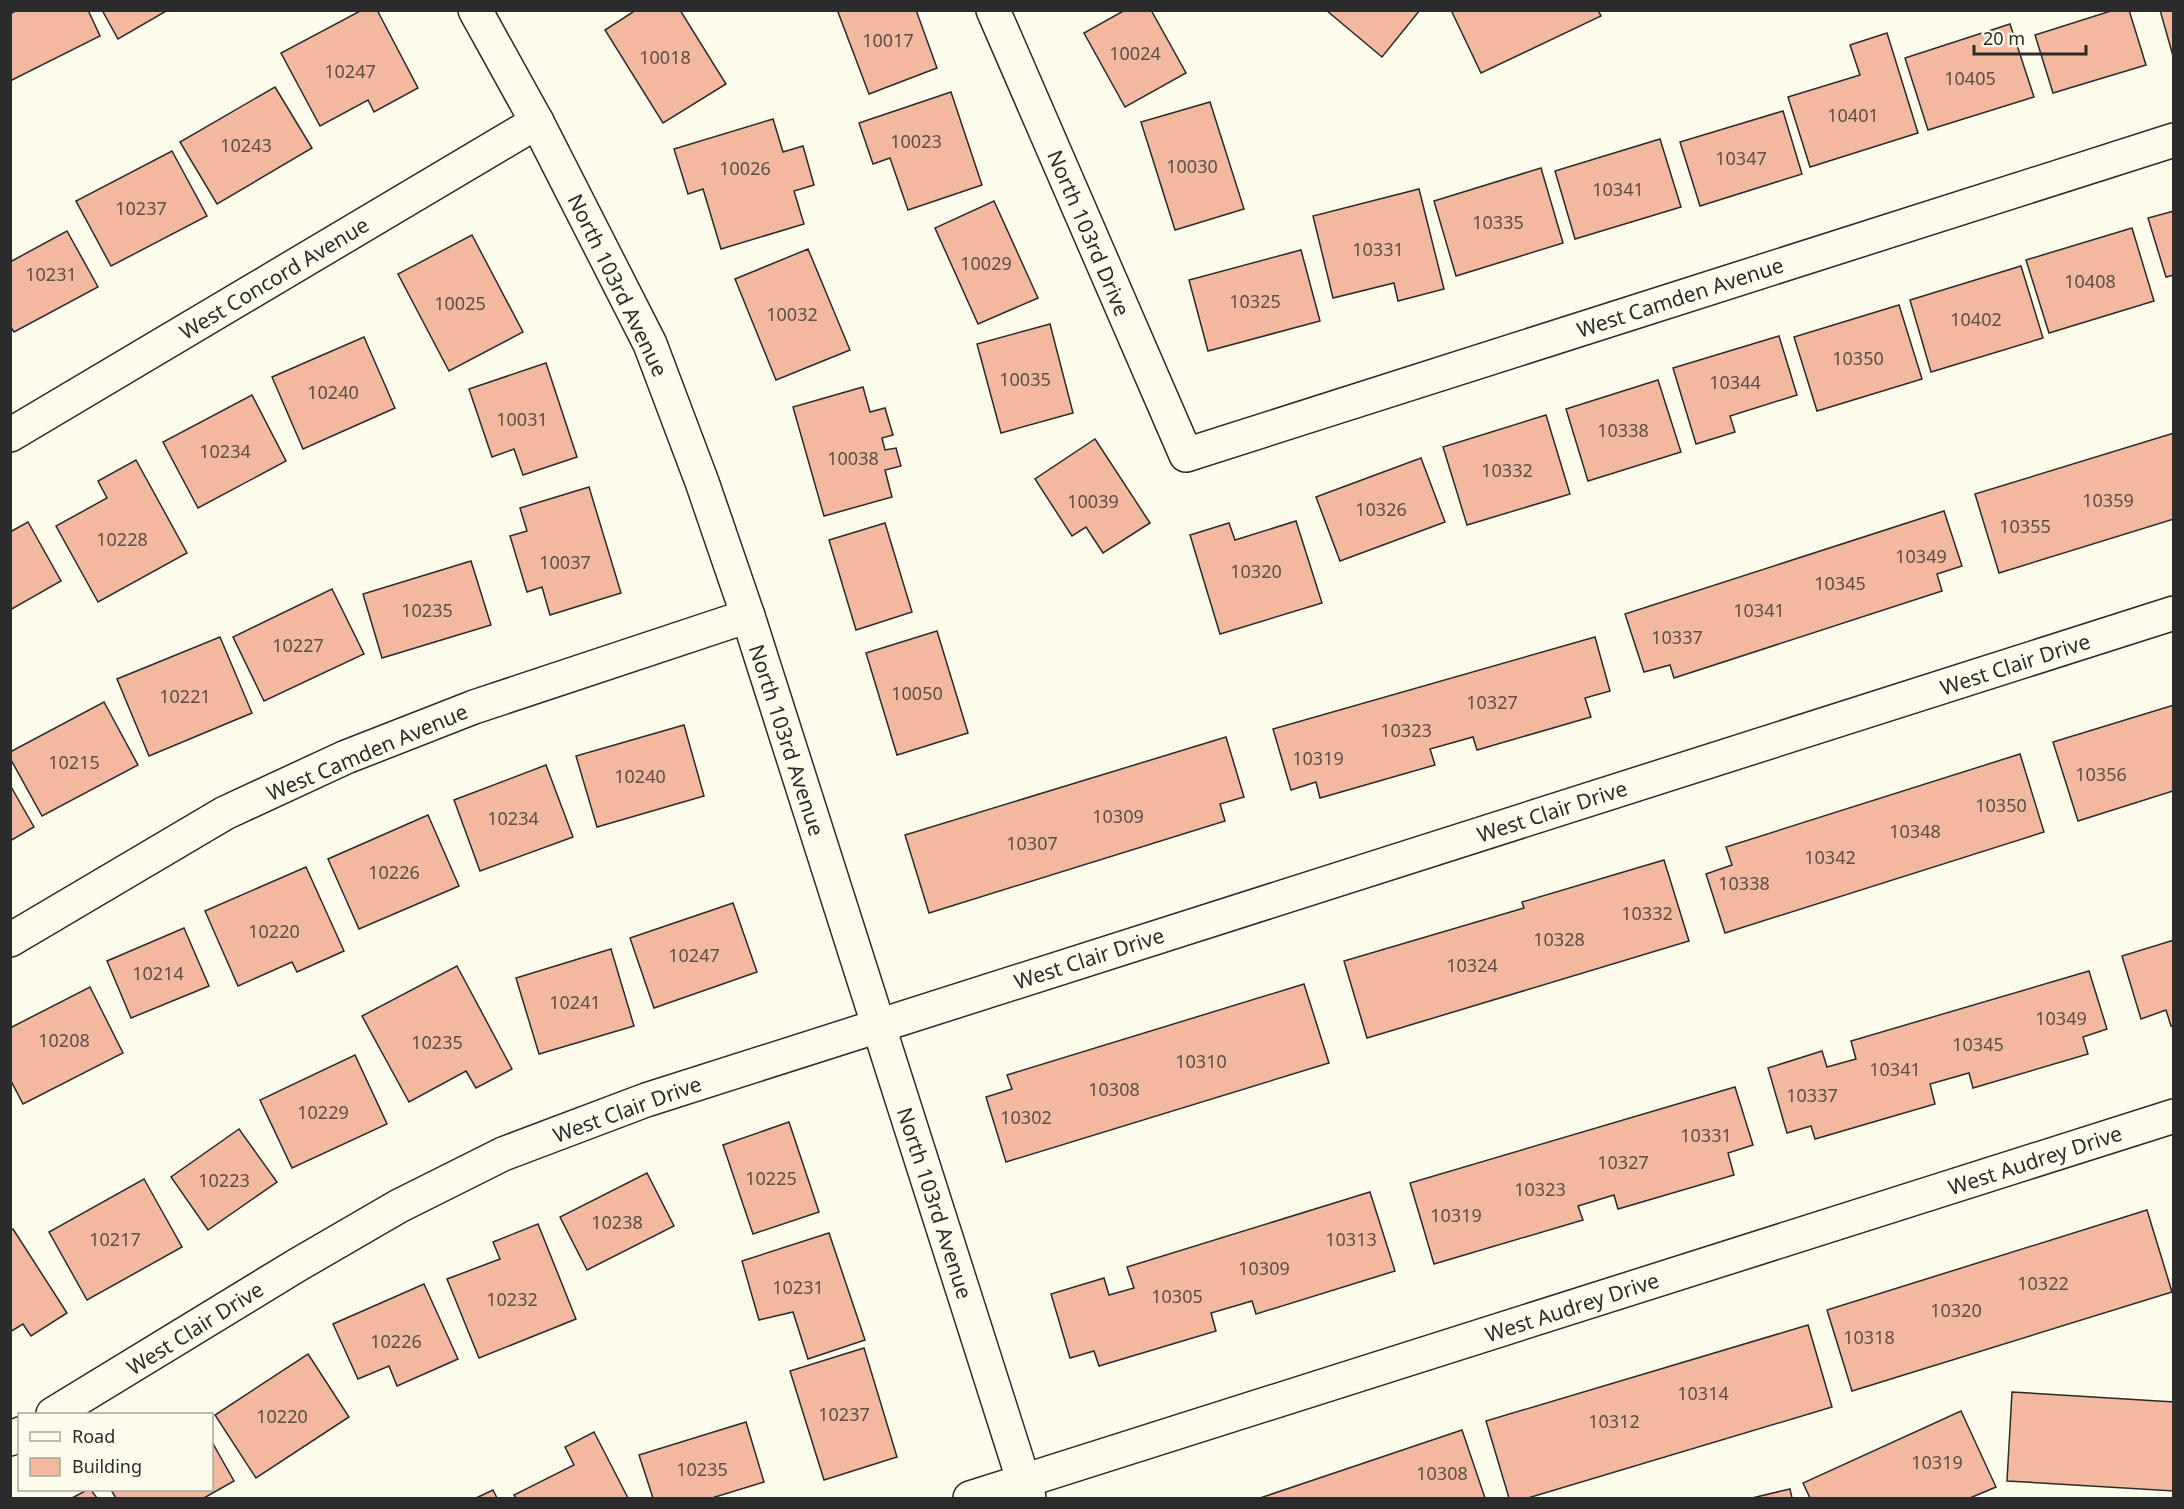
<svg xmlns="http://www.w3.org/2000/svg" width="2184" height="1509" font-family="'Noto Sans',sans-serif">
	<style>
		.building { fill: #f2b8a0; stroke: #2b2b2b; stroke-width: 1.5 }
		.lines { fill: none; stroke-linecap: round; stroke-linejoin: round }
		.minor-casing { stroke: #2b2b2b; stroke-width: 36 }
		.tertiary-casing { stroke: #2b2b2b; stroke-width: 36 }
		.minor { stroke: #fdfbea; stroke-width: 33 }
		.tertiary { stroke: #fdfbea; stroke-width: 33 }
		.labels { text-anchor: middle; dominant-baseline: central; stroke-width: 4.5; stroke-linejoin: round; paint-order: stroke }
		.number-label { font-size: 18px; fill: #5d4e48 }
		.street-label { font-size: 21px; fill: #2b2b2b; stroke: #fdfbea }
	</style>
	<rect width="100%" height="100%" fill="#fdfbea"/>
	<!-- building -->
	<g class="building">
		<polygon points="17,10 88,10 100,36 10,81 10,14"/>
		<polygon points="102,10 168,10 118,39"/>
		<polygon points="362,10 377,10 418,88 374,112 368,100 320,126 281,53"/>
		<polygon points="636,10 680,10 726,84 663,123 605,30"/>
		<polygon points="842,10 916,10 937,68 869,94 838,12"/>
		<polygon points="1125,10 1151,10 1186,73 1125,107 1084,33"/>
		<polygon points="1326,10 1420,10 1382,57"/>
		<polygon points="1451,10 1598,10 1601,16 1481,73"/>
		<polygon points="2114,10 2129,10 2146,65 2053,93 2035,35"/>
		<polygon points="2160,10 2174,10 2174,56 2173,56"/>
		<polygon points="2010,24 2034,97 1928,130 1905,58"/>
		<polygon points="1887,33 1918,133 1810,167 1788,97 1860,75 1850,45"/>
		<polygon points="275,87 312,148 217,204 180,142"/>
		<polygon points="951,92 982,185 908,210 890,158 873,164 859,123"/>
		<polygon points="1210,102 1244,209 1175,230 1141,122"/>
		<polygon points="1783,111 1802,174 1700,206 1680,142"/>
		<polygon points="773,119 783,152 803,146 814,185 794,191 804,224 721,249 703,189 688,194 674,149"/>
		<polygon points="1660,139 1681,207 1575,239 1555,171"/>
		<polygon points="172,151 207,216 111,266 76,201"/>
		<polygon points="1541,168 1563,243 1456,276 1434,201"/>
		<polygon points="1419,189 1444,289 1398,301 1394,283 1333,298 1313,216"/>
		<polygon points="994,201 1038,298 978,324 935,228"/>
		<polygon points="2174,211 2174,275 2166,277 2148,218"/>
		<polygon points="2132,228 2154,301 2049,333 2026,260"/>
		<polygon points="67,231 98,287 14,332 10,326 10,262"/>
		<polygon points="472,235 523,332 449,371 398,274"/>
		<polygon points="808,249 850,350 776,380 735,279"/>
		<polygon points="1301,250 1320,321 1208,351 1189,280"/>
		<polygon points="2021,266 2043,338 1931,372 1910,300"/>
		<polygon points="1899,305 1922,379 1817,411 1794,337"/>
		<polygon points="1050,324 1073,413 1001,433 977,344"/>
		<polygon points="1779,336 1797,395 1730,416 1735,432 1696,444 1673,368"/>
		<polygon points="364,337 395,408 303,449 272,377"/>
		<polygon points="546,363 577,457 523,475 514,449 492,457 469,389"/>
		<polygon points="1658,380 1681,452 1588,481 1566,409"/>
		<polygon points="863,387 870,412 885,408 893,435 882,438 885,450 896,448 901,466 885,470 892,497 824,516 793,407"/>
		<polygon points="252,395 286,461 198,508 163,442"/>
		<polygon points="1546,415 1570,494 1467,525 1443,447"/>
		<polygon points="2174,433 2174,519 1999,573 1975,494"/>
		<polygon points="1095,439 1150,523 1103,553 1086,527 1072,536 1035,479"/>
		<polygon points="1421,458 1445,522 1340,561 1316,497"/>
		<polygon points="136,460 187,553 98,602 56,526 107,498 98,481"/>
		<polygon points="589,487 621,593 550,615 542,587 527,592 510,536 527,531 520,508"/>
		<polygon points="1944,511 1962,566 1937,574 1942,591 1674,678 1670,665 1644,672 1625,614"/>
		<polygon points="1296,521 1322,603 1220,634 1190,535 1229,523 1235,540"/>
		<polygon points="28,522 61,581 10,610 10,532"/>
		<polygon points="885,523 912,612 856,630 829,540"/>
		<polygon points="471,561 491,625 382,658 363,594"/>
		<polygon points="332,589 364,654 264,701 233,637"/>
		<polygon points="937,631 968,733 897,755 866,653"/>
		<polygon points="220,637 252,713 149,756 117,679"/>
		<polygon points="1595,637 1610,691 1585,698 1591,717 1477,750 1473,737 1430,749 1435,765 1320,798 1316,782 1291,790 1273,729"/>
		<polygon points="104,702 138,765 42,816 10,758 10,752"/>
		<polygon points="2174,705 2173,791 2078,821 2053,742"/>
		<polygon points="684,725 704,796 597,827 576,756"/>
		<polygon points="1226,737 1244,797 1220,804 1225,821 929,913 905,835"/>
		<polygon points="2020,754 2044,832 1725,933 1706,874 1732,865 1726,847"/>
		<polygon points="546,765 573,837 480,871 454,800"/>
		<polygon points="10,785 34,827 10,841"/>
		<polygon points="428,815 459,886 359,929 328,859"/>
		<polygon points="1664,860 1689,941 1367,1038 1344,961 1524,908 1522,902"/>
		<polygon points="306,867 344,951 297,972 292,962 238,986 205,911"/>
		<polygon points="733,903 757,972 654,1008 630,938"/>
		<polygon points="184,928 209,986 131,1018 107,961"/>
		<polygon points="2174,940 2174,1026 2171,1026 2166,1010 2141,1019 2122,956"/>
		<polygon points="611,949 634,1026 539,1054 516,978"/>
		<polygon points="457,966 512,1069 476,1088 466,1071 409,1102 362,1016"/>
		<polygon points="2089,971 2107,1029 2083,1037 2088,1054 1973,1088 1969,1073 1930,1084 1935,1104 1815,1139 1811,1126 1787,1133 1768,1068 1822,1051 1827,1067 1856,1059 1851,1041"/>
		<polygon points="1304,984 1329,1063 1006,1162 986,1097 1012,1089 1007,1075"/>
		<polygon points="90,987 123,1053 23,1104 10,1079 10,1028"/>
		<polygon points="355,1055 387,1124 292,1168 260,1100"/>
		<polygon points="1735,1087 1753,1145 1728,1153 1734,1175 1618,1209 1614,1195 1578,1206 1583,1220 1434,1264 1410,1183"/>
		<polygon points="789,1122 819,1212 753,1234 723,1145"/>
		<polygon points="239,1129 277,1182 208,1230 171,1177"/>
		<polygon points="647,1173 674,1226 587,1270 560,1217"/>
		<polygon points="144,1179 182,1247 87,1300 49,1232"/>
		<polygon points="1370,1192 1395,1271 1256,1314 1252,1301 1211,1313 1216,1331 1099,1366 1094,1351 1070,1358 1051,1294 1104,1278 1109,1295 1134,1288 1127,1267"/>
		<polygon points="2147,1210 2172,1292 1852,1391 1827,1310"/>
		<polygon points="538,1224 576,1319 479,1358 447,1279 500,1259 493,1242"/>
		<polygon points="13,1229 67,1313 31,1336 23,1324 10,1332 10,1231"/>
		<polygon points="829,1233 865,1340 808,1359 793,1312 759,1320 742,1261"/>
		<polygon points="424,1284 458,1359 397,1386 389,1366 358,1379 333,1324"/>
		<polygon points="1808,1325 1832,1407 1528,1498 1509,1498 1486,1421"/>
		<polygon points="864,1348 897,1457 824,1480 790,1371"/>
		<polygon points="308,1354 349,1417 256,1478 215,1415"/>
		<polygon points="2012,1392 2174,1402 2174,1491 2007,1481"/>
		<polygon points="1961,1411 1996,1487 1970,1498 1810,1498 1803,1483"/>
		<polygon points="746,1422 764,1482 712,1498 653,1498 639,1455"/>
		<polygon points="1462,1430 1485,1498 1260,1498"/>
		<polygon points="594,1432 628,1498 516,1498 514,1495 574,1465 565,1447"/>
		<polygon points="212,1442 234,1481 204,1498 116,1498 111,1490 212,1490"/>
		<polygon points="1790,1489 1792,1498 1752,1498"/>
		<polygon points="87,1490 91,1490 97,1498 72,1498"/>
		<polygon points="493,1490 497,1498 476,1498"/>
	</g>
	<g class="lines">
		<!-- minor casing -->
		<g class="minor-casing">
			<g id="minor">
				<polyline points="993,10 1186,455 2174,140"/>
				<polyline points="10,435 537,122"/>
				<polyline points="10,940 225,813 346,757 474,707 748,616"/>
				<polyline points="53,1414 299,1264 399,1206 503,1154 646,1100 2174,613"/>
				<polyline points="10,1439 20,1434"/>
				<polyline points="970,1498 2174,1116"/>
			</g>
		</g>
		<!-- tertiary casing -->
		<g class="tertiary-casing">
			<polyline id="tertiary" points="475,10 537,122 650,344 702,482 748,616 1029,1498"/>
		</g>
		<!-- minor -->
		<use href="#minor" class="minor"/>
		<!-- tertiary -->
		<use href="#tertiary" class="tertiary"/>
	</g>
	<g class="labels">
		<!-- number labels -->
		<g class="number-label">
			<text x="888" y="40">10017</text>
			<text x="1135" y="53">10024</text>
			<text x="665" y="57">10018</text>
			<text x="350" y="71">10247</text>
			<text x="1970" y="78">10405</text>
			<text x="1853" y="115">10401</text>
			<text x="916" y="141">10023</text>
			<text x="246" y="145">10243</text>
			<text x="1741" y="158">10347</text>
			<text x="1192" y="166">10030</text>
			<text x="745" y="168">10026</text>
			<text x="1618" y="189">10341</text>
			<text x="141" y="208">10237</text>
			<text x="1498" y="222">10335</text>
			<text x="1378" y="249">10331</text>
			<text x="986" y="263">10029</text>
			<text x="51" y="274">10231</text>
			<text x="2090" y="281">10408</text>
			<text x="1255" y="301">10325</text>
			<text x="460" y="303">10025</text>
			<text x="792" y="314">10032</text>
			<text x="1976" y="319">10402</text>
			<text x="1858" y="358">10350</text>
			<text x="1025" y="379">10035</text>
			<text x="1735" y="382">10344</text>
			<text x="333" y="392">10240</text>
			<text x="522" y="419">10031</text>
			<text x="1623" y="430">10338</text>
			<text x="225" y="451">10234</text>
			<text x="853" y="458">10038</text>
			<text x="1507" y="470">10332</text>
			<text x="2108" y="500">10359</text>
			<text x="1093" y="501">10039</text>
			<text x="1381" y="509">10326</text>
			<text x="2025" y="526">10355</text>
			<text x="122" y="539">10228</text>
			<text x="1921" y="556">10349</text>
			<text x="565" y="562">10037</text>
			<text x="1256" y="571">10320</text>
			<text x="1840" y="583">10345</text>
			<text x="427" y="610">10235</text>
			<text x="1759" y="610">10341</text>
			<text x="1677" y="637">10337</text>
			<text x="298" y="645">10227</text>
			<text x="917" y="693">10050</text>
			<text x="185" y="696">10221</text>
			<text x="1492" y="702">10327</text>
			<text x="1406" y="730">10323</text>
			<text x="1318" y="758">10319</text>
			<text x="74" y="762">10215</text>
			<text x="2101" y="774">10356</text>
			<text x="640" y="776">10240</text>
			<text x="2001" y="805">10350</text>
			<text x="1118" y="816">10309</text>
			<text x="513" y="818">10234</text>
			<text x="1915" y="831">10348</text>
			<text x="1032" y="843">10307</text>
			<text x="1830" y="857">10342</text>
			<text x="394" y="872">10226</text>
			<text x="1744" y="883">10338</text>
			<text x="1647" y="913">10332</text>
			<text x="274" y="931">10220</text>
			<text x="1559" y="939">10328</text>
			<text x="694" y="955">10247</text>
			<text x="1472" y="965">10324</text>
			<text x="158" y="973">10214</text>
			<text x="575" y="1002">10241</text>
			<text x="2061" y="1018">10349</text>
			<text x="64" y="1040">10208</text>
			<text x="437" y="1042">10235</text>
			<text x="1978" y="1044">10345</text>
			<text x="1201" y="1061">10310</text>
			<text x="1895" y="1069">10341</text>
			<text x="1114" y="1089">10308</text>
			<text x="1812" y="1095">10337</text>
			<text x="323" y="1112">10229</text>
			<text x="1026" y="1117">10302</text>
			<text x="1706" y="1135">10331</text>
			<text x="1623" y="1162">10327</text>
			<text x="771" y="1178">10225</text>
			<text x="224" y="1180">10223</text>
			<text x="1540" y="1189">10323</text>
			<text x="1456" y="1215">10319</text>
			<text x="617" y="1222">10238</text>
			<text x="115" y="1239">10217</text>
			<text x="1351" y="1239">10313</text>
			<text x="1264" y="1268">10309</text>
			<text x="2043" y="1283">10322</text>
			<text x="798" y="1287">10231</text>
			<text x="1177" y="1296">10305</text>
			<text x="512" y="1299">10232</text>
			<text x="1956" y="1310">10320</text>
			<text x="1869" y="1337">10318</text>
			<text x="396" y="1341">10226</text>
			<text x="1703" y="1393">10314</text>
			<text x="844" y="1414">10237</text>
			<text x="282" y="1416">10220</text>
			<text x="1614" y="1421">10312</text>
			<text x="1937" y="1462">10319</text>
			<text x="702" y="1469">10235</text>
			<text x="1442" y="1473">10308</text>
		</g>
		<!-- street labels -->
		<g class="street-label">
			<text transform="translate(1089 233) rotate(67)">North 103rd Drive</text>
			<text transform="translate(274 278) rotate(-31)">West Concord Avenue</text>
			<text transform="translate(618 285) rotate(64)">North 103rd Avenue</text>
			<text transform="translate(1680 297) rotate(-18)">West Camden Avenue</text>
			<text transform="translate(2015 664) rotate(-18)">West Clair Drive</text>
			<text transform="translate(787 740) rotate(72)">North 103rd Avenue</text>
			<text transform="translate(367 752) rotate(-23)">West Camden Avenue</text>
			<text transform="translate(1552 811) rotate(-18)">West Clair Drive</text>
			<text transform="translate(1089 958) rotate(-18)">West Clair Drive</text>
			<text transform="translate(627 1109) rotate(-20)">West Clair Drive</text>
			<text transform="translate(2035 1160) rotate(-18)">West Audrey Drive</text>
			<text transform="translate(935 1203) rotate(72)">North 103rd Avenue</text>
			<text transform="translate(1572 1307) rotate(-18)">West Audrey Drive</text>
			<text transform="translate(195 1328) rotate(-32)">West Clair Drive</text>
		</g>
	</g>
	<!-- border -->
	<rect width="2184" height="1509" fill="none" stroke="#2b2b2b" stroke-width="24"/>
	<!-- legend -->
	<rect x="18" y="1413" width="195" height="78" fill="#fdfbea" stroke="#a9a89e" stroke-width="1.5"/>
	<rect x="30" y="1432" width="30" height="9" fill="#fdfbea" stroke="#a9a89e" stroke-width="1.5"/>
	<text x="72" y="1443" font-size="18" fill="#2b2b2b">Road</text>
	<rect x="30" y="1458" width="30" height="18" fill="#f2b8a0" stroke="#a9a89e" stroke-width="1.5"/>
	<text x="72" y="1473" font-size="18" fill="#2b2b2b">Building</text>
	<!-- scale -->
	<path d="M1974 45v9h112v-9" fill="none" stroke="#2b2b2b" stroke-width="3"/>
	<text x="1983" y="45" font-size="18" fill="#2b2b2b" stroke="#fdfbea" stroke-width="4.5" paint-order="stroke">20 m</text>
</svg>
